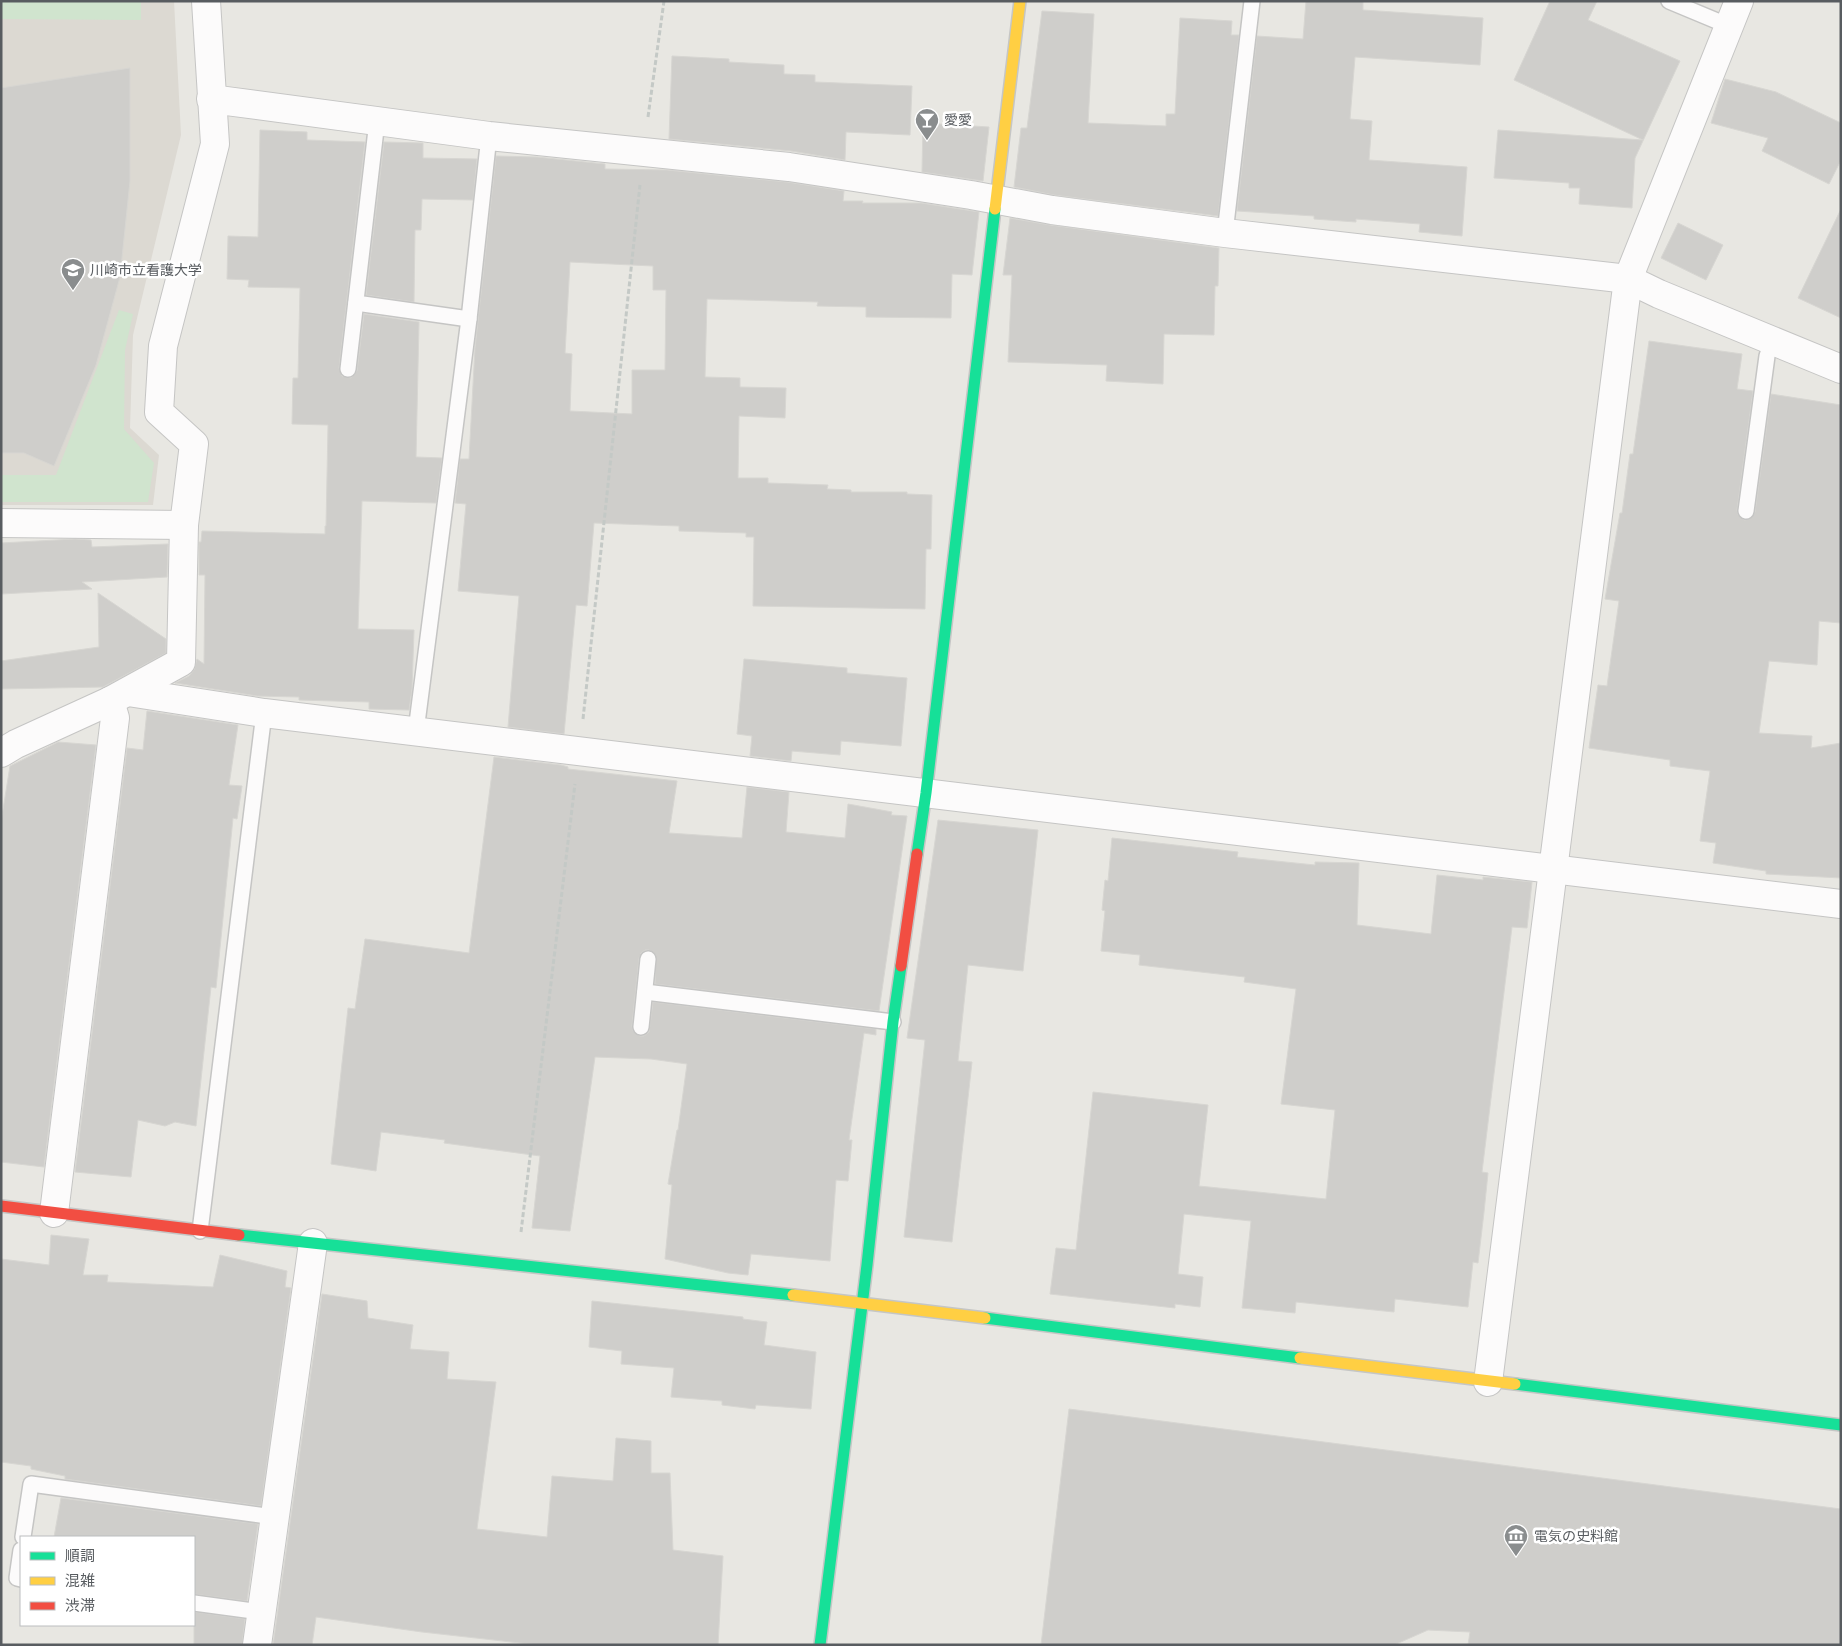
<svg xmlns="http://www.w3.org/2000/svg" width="1842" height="1646" font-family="Quicksand,'Noto Sans JP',sans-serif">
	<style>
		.education { fill: #dcd9d2 }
		.green { fill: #d0e4ce }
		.building { fill: #cfcecb; stroke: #d7d6d2; fill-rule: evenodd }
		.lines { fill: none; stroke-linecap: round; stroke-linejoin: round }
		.lane-casing { stroke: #c5c5c4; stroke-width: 18 }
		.street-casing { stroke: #c5c5c4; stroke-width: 30 }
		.fast-casing { stroke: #c5c6c5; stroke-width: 14 }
		.slow-casing { stroke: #c5c6c5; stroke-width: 14 }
		.jam-casing { stroke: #c5c6c5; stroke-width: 14 }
		.path { stroke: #c4c9c6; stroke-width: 3; stroke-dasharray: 5 2.5; stroke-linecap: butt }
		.lane { stroke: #fcfbfb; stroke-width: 15 }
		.street { stroke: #fcfbfb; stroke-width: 28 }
		.fast { stroke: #16e098; stroke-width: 11 }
		.slow { stroke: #ffcf43; stroke-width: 11 }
		.jam { stroke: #f24e42; stroke-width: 11 }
		.labels { text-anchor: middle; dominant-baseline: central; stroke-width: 5; stroke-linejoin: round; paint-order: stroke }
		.poi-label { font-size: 14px; fill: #585c60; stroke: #fff; text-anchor: start }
	</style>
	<rect width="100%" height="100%" fill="#e8e7e2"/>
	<!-- education -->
	<polygon class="education" points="1,1 174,1 181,135 133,335 130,428 159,455 153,505 1,505"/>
	<!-- green -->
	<g class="green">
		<polygon points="1,1 141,1 141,20 1,19"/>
		<polygon points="119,310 133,314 125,350 124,429 154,463 148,502 1,502 1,475 56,475"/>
	</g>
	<!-- building -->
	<g class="building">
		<polygon points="1306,1 1363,1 1363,10 1483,18 1480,65 1355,57 1350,119 1372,121 1369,160 1467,167 1462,236 1419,232 1420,224 1356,219 1356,222 1314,219 1314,216 1237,211 1257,36 1303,39"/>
		<polygon points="1550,1 1597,1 1588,20 1680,61 1635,158 1632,208 1579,204 1580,188 1569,188 1569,183 1494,178 1498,130 1643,140 1514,80"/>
		<polygon points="1042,11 1094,14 1088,123 1166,126 1166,114 1175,114 1180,18 1232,21 1231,35 1239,35 1218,216 1054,195 1014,187 1021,128 1027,128"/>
		<polygon points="672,56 729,59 729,62 784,65 784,74 815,75 815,82 912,86 910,135 846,132 845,160 791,151 669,139"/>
		<polygon points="130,68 130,181 120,277 96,365 54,466 24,453 1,453 1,88"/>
		<polygon points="1725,79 1776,92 1841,123 1841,160 1829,184 1762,151 1768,138 1711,123"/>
		<polygon points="923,123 989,127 983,181 922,172"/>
		<polygon points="260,130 307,132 307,140 365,142 339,368 342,376 351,378 357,371 364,314 419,322 416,457 442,458 436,503 362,501 358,629 414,630 412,689 409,710 369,709 369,702 299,700 299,697 257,696 175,683 189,676 194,670 197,659 204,664 205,575 199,575 199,542 201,542 202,531 325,534 325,526 326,526 328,425 292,424 293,378 298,378 300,288 248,287 249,280 227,279 228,236 258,237"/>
		<polygon points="384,142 423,143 423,158 477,159 473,200 422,199 421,230 415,230 414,302 366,295"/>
		<path d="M496 156 537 157 605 164V169L667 170 787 182 844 191 843 201H863L862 203H921L979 212 972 275 952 274 951 318 866 317V307L817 306 818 302 707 299 705 377 740 378V387L786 388 785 418 739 416 738 478H768V483L828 485 827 489 851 490V492H907V494L932 495 931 549H926L925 609 753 606 754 537H746V533L679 531V526L594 523 587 606 576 605 564 734 508 727 519 596 458 591 466 504 455 503 460 459H469L475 348ZM570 262 653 266V290H666L665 370H632V414L570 411 572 354 565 353Z"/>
		<polygon points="1841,209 1841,318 1798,298"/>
		<polygon points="1010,218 1050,225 1219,248 1218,286 1215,286 1214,335 1164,334 1163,384 1106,381 1107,365 1008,362 1012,275 1003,275"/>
		<polygon points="1678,223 1723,245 1706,280 1661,258"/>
		<polygon points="1649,341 1742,354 1737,389 1753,391 1737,510 1738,515 1744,520 1750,519 1755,512 1771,394 1841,405 1841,623 1819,621 1817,665 1769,661 1759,733 1812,736 1811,748 1841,743 1841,878 1766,874 1766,871 1713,863 1716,843 1700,841 1710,771 1670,766 1670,760 1589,748 1598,685 1607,686 1619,601 1605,599 1620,513 1622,513 1630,454 1633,454"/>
		<polygon points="75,539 91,540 92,547 168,544 167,577 82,582 92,589 1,594 1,543"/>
		<polygon points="98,593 166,639 166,653 103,687 1,689 1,661 99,647"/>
		<polygon points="744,659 847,668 847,673 907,678 901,746 841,741 840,755 792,751 791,761 750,756 752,736 737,734"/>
		<polygon points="147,711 238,725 229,785 242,786 237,819 233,818 216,988 211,987 196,1126 175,1122 165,1126 138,1120 131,1177 75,1172 127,748 143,750"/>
		<polygon points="58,742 96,745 44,1167 1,1162 1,822 10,766"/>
		<polygon points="494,757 561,765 568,767 568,769 677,781 669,833 742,838 747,787 789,792 786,832 845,838 848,804 892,812 891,815 907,816 879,1011 655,984 656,955 649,950 645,950 641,953 639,958 632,1026 633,1031 640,1036 644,1036 649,1032 653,1002 876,1029 876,1035 864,1033 849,1140 852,1140 848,1181 836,1180 830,1261 751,1254 748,1275 728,1273 665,1259 672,1185 668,1184 677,1130 678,1130 687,1064 651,1059 595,1057 570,1231 532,1228 540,1156 444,1143 445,1140 381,1132 376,1171 331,1164 348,1008 355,1009 365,939 469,953"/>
		<polygon points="938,820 1038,830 1023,971 968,965 958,1061 972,1062 952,1242 904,1237 925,1040 907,1038"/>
		<polygon points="1112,838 1238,852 1237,857 1315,865 1315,862 1359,863 1357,925 1431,934 1437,875 1483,880 1483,877 1532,882 1527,928 1512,927 1482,1172 1488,1173 1484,1212 1478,1263 1473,1262 1468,1307 1395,1299 1394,1312 1296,1302 1295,1313 1242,1308 1251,1221 1184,1214 1178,1274 1203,1277 1200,1307 1175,1304 1175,1308 1050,1294 1056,1248 1076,1250 1093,1092 1208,1105 1199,1186 1326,1199 1335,1110 1281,1104 1296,989 1244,982 1245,977 1139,965 1140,955 1101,951 1105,911 1102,910 1105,880 1108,881"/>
		<polygon points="51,1235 89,1239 83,1275 108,1275 107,1282 213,1287 220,1255 287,1271 285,1287 291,1288 261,1506 65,1479 65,1476 31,1469 31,1466 1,1462 1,1259 49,1265"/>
		<polygon points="322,1294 367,1301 368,1318 413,1325 410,1349 449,1352 447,1379 496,1382 477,1529 547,1537 552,1476 613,1481 616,1438 651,1441 651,1473 670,1473 673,1550 723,1556 718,1645 538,1645 422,1632 316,1617 312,1645 273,1645"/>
		<polygon points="592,1301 743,1317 743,1319 767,1322 764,1345 816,1352 811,1409 756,1405 755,1409 722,1405 722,1401 671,1397 674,1368 621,1364 622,1351 589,1347"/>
		<polygon points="1069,1409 1841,1509 1841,1645 1468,1645 1470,1632 1428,1630 1394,1645 1041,1645"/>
		<polygon points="61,1498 258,1524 247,1601 194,1594 194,1537 54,1537"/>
		<polygon points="194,1612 245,1619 242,1645 194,1645"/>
	</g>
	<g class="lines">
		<!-- lane casing -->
		<g class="lane-casing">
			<g id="lane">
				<polyline points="1669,1 1729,26"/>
				<polyline points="1225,233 1252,1"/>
				<polyline points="356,303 469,319"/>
				<polyline points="348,369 377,121"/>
				<polyline points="1746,511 1767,356 1772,341"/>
				<polyline points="416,731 469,319 489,136"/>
				<polyline points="645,992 893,1022"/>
				<polyline points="641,1027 648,959"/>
				<polyline points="200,1231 264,713"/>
				<polyline points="23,1537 31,1484 274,1517"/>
				<polyline points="21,1550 17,1578 21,1579"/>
				<polyline points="194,1603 261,1612"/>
			</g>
		</g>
		<!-- street casing -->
		<g class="street-casing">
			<g id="street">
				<polyline points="211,99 489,136 789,167 971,195 1052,210 1225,233 1628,279 1659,294 1841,369"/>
				<polyline points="1,523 184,525"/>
				<polyline points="128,692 264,713 1841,904"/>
				<polyline points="1,753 16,744 110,701 181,662 184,525 194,444 159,412 163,346 215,144 206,1"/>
				<polyline points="54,1213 115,718 110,701"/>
				<polyline points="1488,1382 1628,279 1739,1"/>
				<polyline points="257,1645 313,1243"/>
			</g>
		</g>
		<!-- fast casing -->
		<g class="fast-casing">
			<g id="fast">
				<polyline points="917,854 926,793 995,209"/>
				<polyline points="239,1235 793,1295"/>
				<polyline points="985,1318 1300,1358"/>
				<polyline points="1515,1384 1841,1425"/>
				<polyline points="820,1645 867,1265 893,1022 901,966"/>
			</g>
		</g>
		<!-- slow casing -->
		<g class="slow-casing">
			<g id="slow">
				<polyline points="995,209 1020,1"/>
				<polyline points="793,1295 985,1318"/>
				<polyline points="1300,1358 1515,1384"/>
			</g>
		</g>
		<!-- jam casing -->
		<g class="jam-casing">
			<g id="jam">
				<polyline points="901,966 917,854"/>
				<polyline points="1,1206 239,1235"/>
			</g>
		</g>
		<!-- path -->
		<g class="path">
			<polyline points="648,117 664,1"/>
			<polyline points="583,719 640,185"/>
			<polyline points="521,1232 575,784"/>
		</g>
		<!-- lane -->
		<use href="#lane" class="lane"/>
		<!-- street -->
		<use href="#street" class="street"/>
		<!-- fast -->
		<use href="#fast" class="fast"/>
		<!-- slow -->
		<use href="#slow" class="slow"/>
		<!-- jam -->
		<use href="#jam" class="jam"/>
	</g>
	<!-- icons -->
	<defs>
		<g id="bar-pin" transform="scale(1.25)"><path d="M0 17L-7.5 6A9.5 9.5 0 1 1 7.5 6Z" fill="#8a8d8e" stroke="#fff"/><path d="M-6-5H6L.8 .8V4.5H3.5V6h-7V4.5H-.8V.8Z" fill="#fff"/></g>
		<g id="university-pin" transform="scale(1.25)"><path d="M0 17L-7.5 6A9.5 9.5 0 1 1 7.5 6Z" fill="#8a8d8e" stroke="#fff"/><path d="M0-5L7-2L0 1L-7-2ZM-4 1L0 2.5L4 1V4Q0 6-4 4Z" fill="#fff"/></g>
		<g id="museum-pin" transform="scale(1.25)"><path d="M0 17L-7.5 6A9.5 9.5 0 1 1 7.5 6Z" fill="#8a8d8e" stroke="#fff"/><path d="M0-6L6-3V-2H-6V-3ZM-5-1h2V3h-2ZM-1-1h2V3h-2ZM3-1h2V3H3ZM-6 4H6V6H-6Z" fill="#fff"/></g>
	</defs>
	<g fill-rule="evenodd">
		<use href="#bar-pin" x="927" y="120"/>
		<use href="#university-pin" x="73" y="270"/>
		<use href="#museum-pin" x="1516" y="1536"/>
	</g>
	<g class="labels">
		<!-- poi labels -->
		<g class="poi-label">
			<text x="944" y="120">愛愛</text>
			<text x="90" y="270">川崎市立看護大学</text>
			<text x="1534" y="1536">電気の史料館</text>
		</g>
	</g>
	<!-- border -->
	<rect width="1842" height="1646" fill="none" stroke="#585c60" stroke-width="5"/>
	<!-- legend -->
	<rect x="20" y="1536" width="175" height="90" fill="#ffffff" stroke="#bcbebf"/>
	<rect x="30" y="1552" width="25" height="8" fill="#16e098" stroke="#bcbebf"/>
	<text x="65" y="1561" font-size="15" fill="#585c60">順調</text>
	<rect x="30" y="1577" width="25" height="8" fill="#ffcf43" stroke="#bcbebf"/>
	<text x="65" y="1586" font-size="15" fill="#585c60">混雑</text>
	<rect x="30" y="1602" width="25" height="8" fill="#f24e42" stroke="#bcbebf"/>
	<text x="65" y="1611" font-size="15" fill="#585c60">渋滞</text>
</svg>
